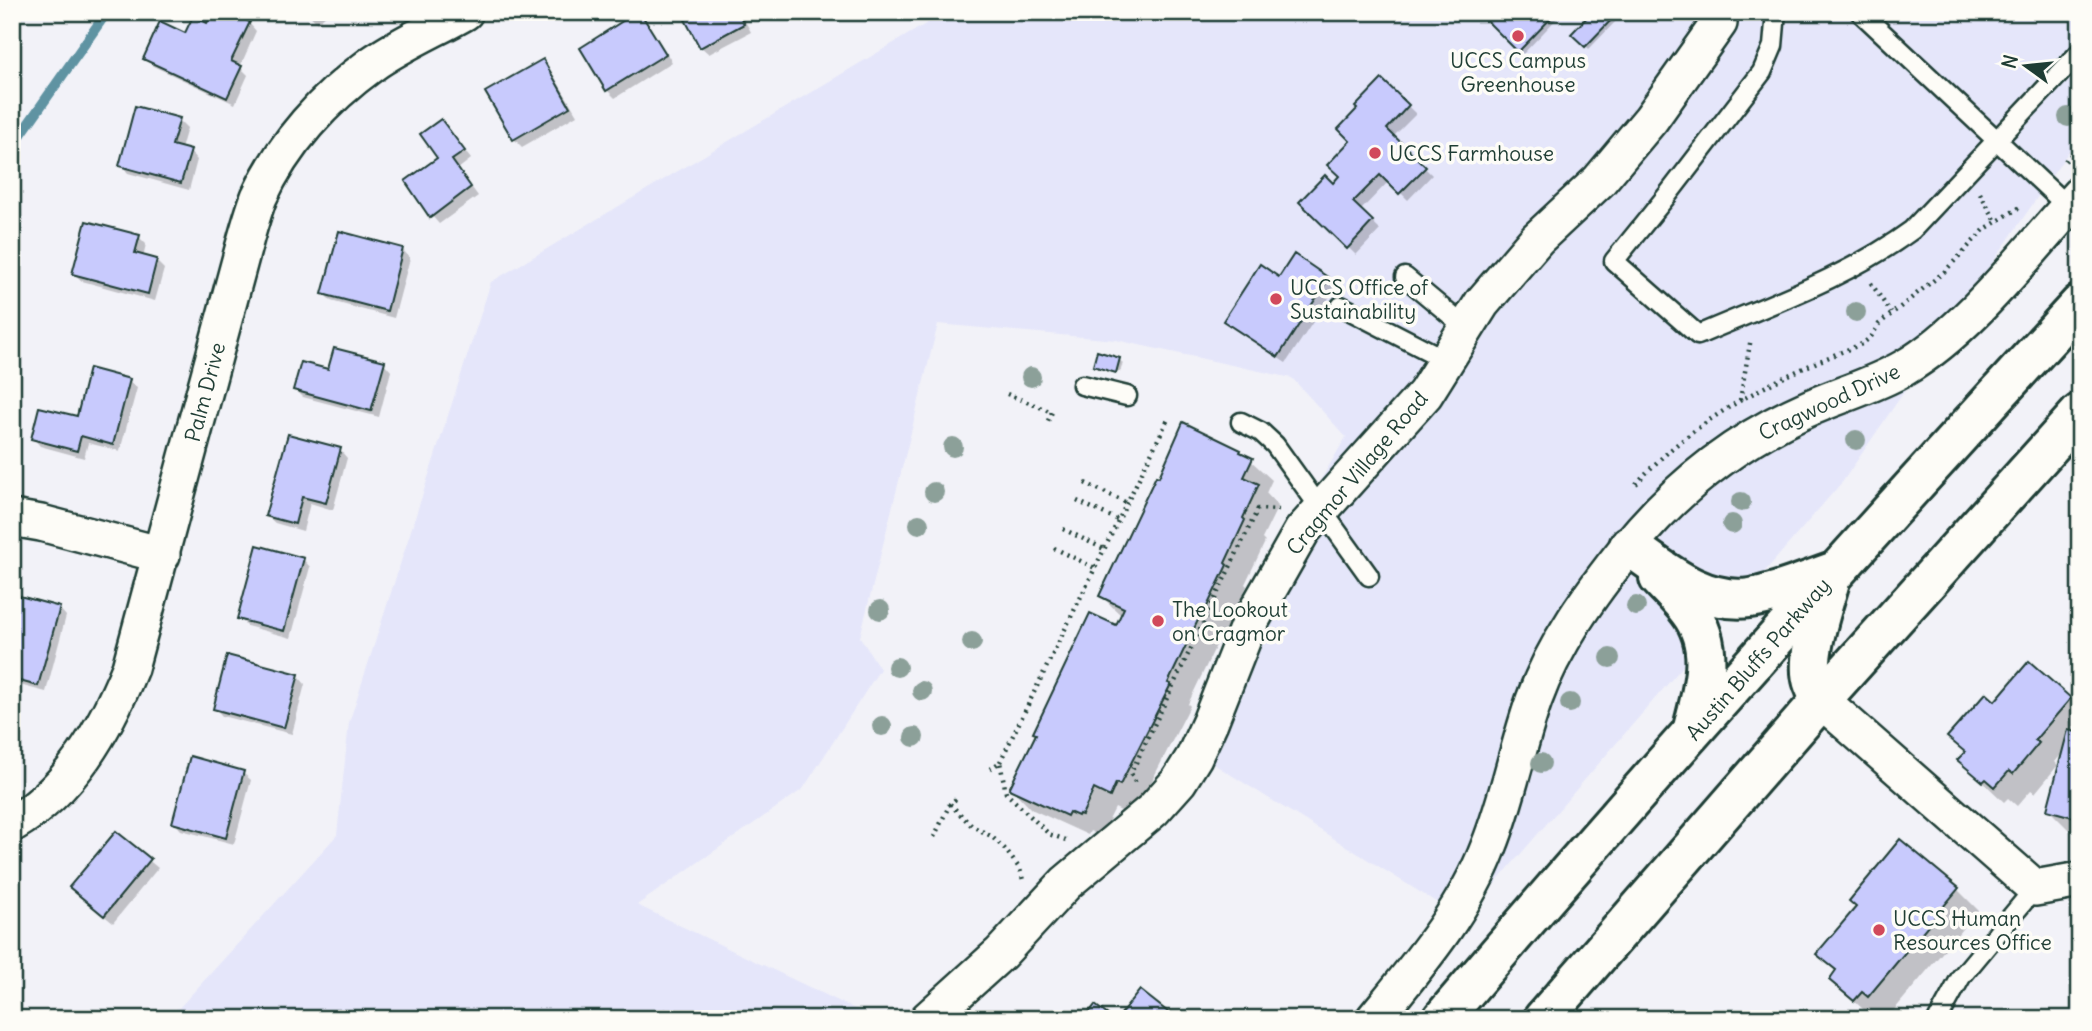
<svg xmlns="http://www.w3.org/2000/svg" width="2092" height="1031" font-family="Delius,sans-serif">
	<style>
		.built { fill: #e5e6fa }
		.shadow { fill: #0003 }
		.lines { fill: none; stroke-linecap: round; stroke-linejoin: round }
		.stream { stroke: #5f93a2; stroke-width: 10 }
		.building { fill: #c8cafd; stroke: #1f3d34; stroke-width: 2 }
		.lane-casing { stroke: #1f3d34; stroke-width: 23 }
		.street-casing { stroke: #1f3d34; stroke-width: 40 }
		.primary-casing { stroke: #1f3d34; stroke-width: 44 }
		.path { stroke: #1f3d34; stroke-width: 4.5; stroke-dasharray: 2 5; stroke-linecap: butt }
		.lane { stroke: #fdfcf7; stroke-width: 18 }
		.street { stroke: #fdfcf7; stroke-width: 35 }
		.primary { stroke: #fdfcf7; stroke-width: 38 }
		.tree { fill: #8ca099 }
		.poi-dot { fill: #d1495b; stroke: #fdfcf7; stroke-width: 2.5 }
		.labels { text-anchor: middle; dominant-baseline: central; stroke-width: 7; stroke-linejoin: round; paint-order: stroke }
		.poi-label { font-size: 21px; fill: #1f3d34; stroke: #fdfcf7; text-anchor: start }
		.street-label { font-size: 21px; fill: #1f3d34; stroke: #fdfcf7 }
	</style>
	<rect width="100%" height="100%" fill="#f2f2f8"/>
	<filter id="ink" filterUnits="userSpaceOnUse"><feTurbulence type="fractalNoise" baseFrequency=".0143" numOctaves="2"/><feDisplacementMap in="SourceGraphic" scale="14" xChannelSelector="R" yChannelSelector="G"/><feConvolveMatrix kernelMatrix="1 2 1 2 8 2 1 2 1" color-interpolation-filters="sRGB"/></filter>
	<g filter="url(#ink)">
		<!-- built -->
		<polygon class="built" points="946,12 2080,12 2080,135 1843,481 1378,1019 1457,915 1191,750 1250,600 1346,437 1292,378 1116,340 938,324 860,637 880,669 803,789 637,905 876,1019 156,1019 179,1008 337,835 349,723 491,282"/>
		<!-- shadow -->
		<g class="shadow">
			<polygon points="307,12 329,12 317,23"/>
			<polygon points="683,12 740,12 751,32 709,54 701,47"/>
			<polygon points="1496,12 1563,12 1523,54 1489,20"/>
			<polygon points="1606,12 1616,21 1589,49 1574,34"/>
			<polygon points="639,13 646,21 672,62 615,98 607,90"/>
			<polygon points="249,23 256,31 240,67 248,75 235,104 153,66 145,59 186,35 208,25"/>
			<polygon points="542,61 550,69 577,115 522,147 514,139 488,93"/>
			<polygon points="1382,81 1416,114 1393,137 1432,175 1408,200 1389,181 1360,211 1380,230 1356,255 1301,202 1333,185 1341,176 1353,141"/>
			<polygon points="179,120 187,128 181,149 190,152 197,160 189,190 128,173 121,165"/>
			<polygon points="441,121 471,159 458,169 478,196 439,224 432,216"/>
			<polygon points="340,233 403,250 410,258 394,318 331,301 324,294"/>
			<polygon points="139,237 146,244 143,257 156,261 164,269 155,301 82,281 74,274"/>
			<polygon points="1280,279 1328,279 1336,287 1286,363 1233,329 1225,321"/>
			<polygon points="1119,360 1123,363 1120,372 1097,365"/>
			<polygon points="384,363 391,371 379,417 303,397 295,389 329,371"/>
			<polygon points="12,376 18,382 12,402"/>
			<polygon points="129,381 137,388 120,451 88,443 84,458 40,446 33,438 78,419"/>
			<polygon points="340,450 347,458 333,510 310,503 303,531 275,523 267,516"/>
			<polygon points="1240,451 1272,480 1266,493 1278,506 1262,539 1265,542 1245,584 1247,586 1223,636 1221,635 1188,704 1190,706 1140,804 1131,816 1115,808 1102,834 1099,835 1090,831 1088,835 1031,809 1011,788 1122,616 1101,596"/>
			<polygon points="303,559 310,567 291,638 247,626 239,618"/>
			<polygon points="59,608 66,616 46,692 12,683 12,615"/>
			<polygon points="2029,664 2080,709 2080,732 2078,735 2080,735 2080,833 2069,830 2049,810 2064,751 2055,762 2058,765 2035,793 2031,790 2017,806 2008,798 2004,802 1960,760 1966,753 1950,737 1995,703"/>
			<polygon points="298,676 305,684 292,734 222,716 215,708"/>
			<polygon points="243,773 251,780 234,844 181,830 174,822"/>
			<polygon points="116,833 158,868 113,923 79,895"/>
			<polygon points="1957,889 1978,910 1889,1016 1883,1011 1877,1019 1874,1019 1831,980 1837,972 1818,954"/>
		</g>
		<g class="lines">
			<!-- stream -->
			<polyline class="stream" points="12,147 107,12"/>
		</g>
		<!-- building -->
		<g class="building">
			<polygon points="212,12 230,12 250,22 231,61 242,66 227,98 143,59 160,21 185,33 193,16 207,23"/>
			<polygon points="637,12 640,12 666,54 606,91 580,48"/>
			<polygon points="681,12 738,12 744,24 700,48"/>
			<polygon points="1494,12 1557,12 1518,52 1486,20"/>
			<polygon points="1592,12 1609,12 1614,17 1585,47 1571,34"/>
			<polygon points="543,59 570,107 513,140 485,92"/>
			<polygon points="1382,79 1409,105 1387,129 1426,167 1399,194 1380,175 1353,202 1373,221 1347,249 1299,202 1325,175 1333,183 1339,176 1327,165 1350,141 1338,129 1357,109 1355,107"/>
			<polygon points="135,106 180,118 172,145 191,150 181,183 119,166"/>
			<polygon points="441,119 465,151 452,160 471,187 430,218 405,181 437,158 420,134"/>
			<polygon points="86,221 140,235 135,253 157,259 148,294 72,274"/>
			<polygon points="339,231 403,248 387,311 322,294"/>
			<polygon points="1294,254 1329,278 1278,357 1223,321 1260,264 1279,277"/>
			<polygon points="334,348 385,361 371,411 293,390 301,362 328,369"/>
			<polygon points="1097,351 1120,358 1116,373 1093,366"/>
			<polygon points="89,368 130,379 113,445 81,436 77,451 31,439 39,407 77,416"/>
			<polygon points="1183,422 1241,450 1240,452 1253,458 1244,477 1259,484 1243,518 1245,520 1225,563 1227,565 1202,617 1200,616 1168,683 1171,684 1120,785 1116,783 1110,797 1094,789 1082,815 1079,814 1078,816 1069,812 1067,816 1009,789 1036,734 1033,733 1090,613 1116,625 1124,608 1099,596 1156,476 1159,477"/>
			<polygon points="288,434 341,448 326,503 302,497 295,524 265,516"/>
			<polygon points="257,545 304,558 284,631 237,619"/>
			<polygon points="16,595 60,607 38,686 12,679 12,608"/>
			<polygon points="227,655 299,674 284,728 213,709"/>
			<polygon points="2029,661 2071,698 2035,740 2039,743 2013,774 2009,771 1995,787 1986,779 1983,782 1957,760 1965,752 1947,737 1986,693 1995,701"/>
			<polygon points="2068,730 2080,733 2080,819 2047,810"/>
			<polygon points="190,756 244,771 226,838 172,823"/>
			<polygon points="116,831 151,859 104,916 69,887"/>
			<polygon points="1900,839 1959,888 1868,997 1862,992 1854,1001 1829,980 1836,970 1816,954 1856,907 1849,901"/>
			<polygon points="1140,990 1173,1016 1171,1019 1117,1019"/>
			<polygon points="1095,1005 1113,1019 1084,1019"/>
			<polygon points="666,1010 682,1019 662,1019"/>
		</g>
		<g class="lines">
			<!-- lane casing -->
			<g class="lane-casing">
				<g id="lane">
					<path d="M1776 12 1773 46 1762 72 1669 193 1614 261 1698 335C1770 304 1848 277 1912 230L2080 52"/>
					<polyline points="1860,12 2068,207"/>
					<polyline points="1405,277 1465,327"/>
					<polyline points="1341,306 1446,360"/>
					<polyline points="1082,385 1127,396"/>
					<polyline points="1241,422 1261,432 1275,445 1369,576"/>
					<polyline points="1938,1019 1961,977 2035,888"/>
				</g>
			</g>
			<!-- street casing -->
			<g class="street-casing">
				<g id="street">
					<polyline points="12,518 41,523 162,555"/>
					<polyline points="1821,700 2035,888 2080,880"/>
					<path d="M12 824C71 790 105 729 130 668L246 238C250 224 254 210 259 197 283 144 325 98 372 64 400 44 435 29 465 12"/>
					<polyline points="928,1019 1001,953 1066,883 1153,810 1179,781 1194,757 1210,722 1248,626 1302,531 1425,394 1482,303 1537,239 1599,181 1651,119 1719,23"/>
					<path d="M1374 1019C1418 965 1464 912 1489 846 1508 799 1517 748 1534 700 1554 644 1591 593 1628 547 1676 488 1736 441 1805 410 1838 395 1873 386 1904 368 1969 330 2028 251 2080 194"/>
				</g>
			</g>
			<!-- primary casing -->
			<g class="primary-casing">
				<g id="primary">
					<path d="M1629 546C1665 571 1702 604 1750 598 1778 594 1806 581 1833 572"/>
					<path d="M1659 578C1669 589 1680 599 1689 611 1717 647 1703 688 1693 728"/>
					<path d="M1821 700C1818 693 1813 686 1812 679 1806 654 1823 606 1830 581"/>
					<path d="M1442 1019C1649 776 1864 539 2080 304"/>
					<polyline points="1543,1019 1821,700 2080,413"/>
				</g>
			</g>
			<!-- path -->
			<g class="path">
				<polyline points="2065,161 2080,146"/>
				<polyline points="1980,193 1997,223"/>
				<polyline points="1871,283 1891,313"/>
				<polyline points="1007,394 1052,412 1046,425"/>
				<polyline points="1740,400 1751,338"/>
				<polyline points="1085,483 1127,503"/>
				<path d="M1636 484C1695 417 1780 375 1862 344L1871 337 1879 324 1944 272 1985 229 2022 206"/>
				<polyline points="1077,501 1118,520"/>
				<polyline points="1063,529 1104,549"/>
				<polyline points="1054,548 1095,568"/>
				<polyline points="1000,762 1168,419"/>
				<polyline points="990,769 1000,762 1006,793 1049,834 1066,840"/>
				<polyline points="1135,782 1131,773 1258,509 1279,510"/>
				<polyline points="950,804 972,826 991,836 1004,848 1020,869 1023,880"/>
				<polyline points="934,837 950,804 958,797"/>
			</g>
			<!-- lane -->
			<use href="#lane" class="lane"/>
			<!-- street -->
			<use href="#street" class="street"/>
			<!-- primary -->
			<use href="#primary" class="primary"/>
		</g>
		<!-- trees -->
		<g class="tree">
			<circle cx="2068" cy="117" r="10"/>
			<circle cx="1856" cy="312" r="10"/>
			<circle cx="1031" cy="377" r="10"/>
			<circle cx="1856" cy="440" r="10"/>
			<circle cx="953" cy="447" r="10"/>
			<circle cx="934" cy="492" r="10"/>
			<circle cx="1741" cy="502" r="10"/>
			<circle cx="919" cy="524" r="10"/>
			<circle cx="1732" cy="524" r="10"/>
			<circle cx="1636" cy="606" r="10"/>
			<circle cx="880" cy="610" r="10"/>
			<circle cx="972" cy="642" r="10"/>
			<circle cx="1610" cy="658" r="10"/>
			<circle cx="897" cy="667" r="10"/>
			<circle cx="922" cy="691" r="10"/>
			<circle cx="1570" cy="703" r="10"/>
			<circle cx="882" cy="726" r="10"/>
			<circle cx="914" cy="737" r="10"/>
			<circle cx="1541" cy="763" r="10"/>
		</g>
	</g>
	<!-- markers -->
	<g class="poi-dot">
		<circle cx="1518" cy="36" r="7"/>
		<circle cx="1375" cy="153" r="7"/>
		<circle cx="1276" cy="299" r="7"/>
		<circle cx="1158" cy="621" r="7"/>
		<circle cx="1879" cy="930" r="7"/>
	</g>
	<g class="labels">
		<!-- poi labels -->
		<g class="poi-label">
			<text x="1518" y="60" text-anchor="middle">UCCS Campus<tspan x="1518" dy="24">Greenhouse</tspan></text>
			<text x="1389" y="153">UCCS Farmhouse</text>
			<text x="1290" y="287">UCCS Office of<tspan x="1290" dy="24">Sustainability</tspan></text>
			<text x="1172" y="609">The Lookout<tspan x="1172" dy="24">on Cragmor</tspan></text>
			<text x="1893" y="918">UCCS Human<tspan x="1893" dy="24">Resources Office</tspan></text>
		</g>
		<!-- street labels -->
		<g class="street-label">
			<text transform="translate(205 392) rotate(-75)">Palm Drive</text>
			<text transform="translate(1829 402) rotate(-25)">Cragwood Drive</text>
			<text transform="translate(1357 473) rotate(-50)">Cragmor Village Road</text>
			<text transform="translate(1758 659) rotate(-49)">Austin Bluffs Parkway</text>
		</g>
	</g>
	<!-- margin -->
	<rect width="2092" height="1031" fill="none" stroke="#fdfcf7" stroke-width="42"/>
	<rect x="21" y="21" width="2050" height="989" fill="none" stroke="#1f3d34" stroke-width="2.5" filter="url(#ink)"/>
	<!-- north arrow -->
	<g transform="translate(2026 66) rotate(285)" stroke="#fdfcf7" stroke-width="5" paint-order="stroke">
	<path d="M0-5L12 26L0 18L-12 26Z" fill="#1f3d34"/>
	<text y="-10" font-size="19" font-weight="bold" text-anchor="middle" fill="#1f3d34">N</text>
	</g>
</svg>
